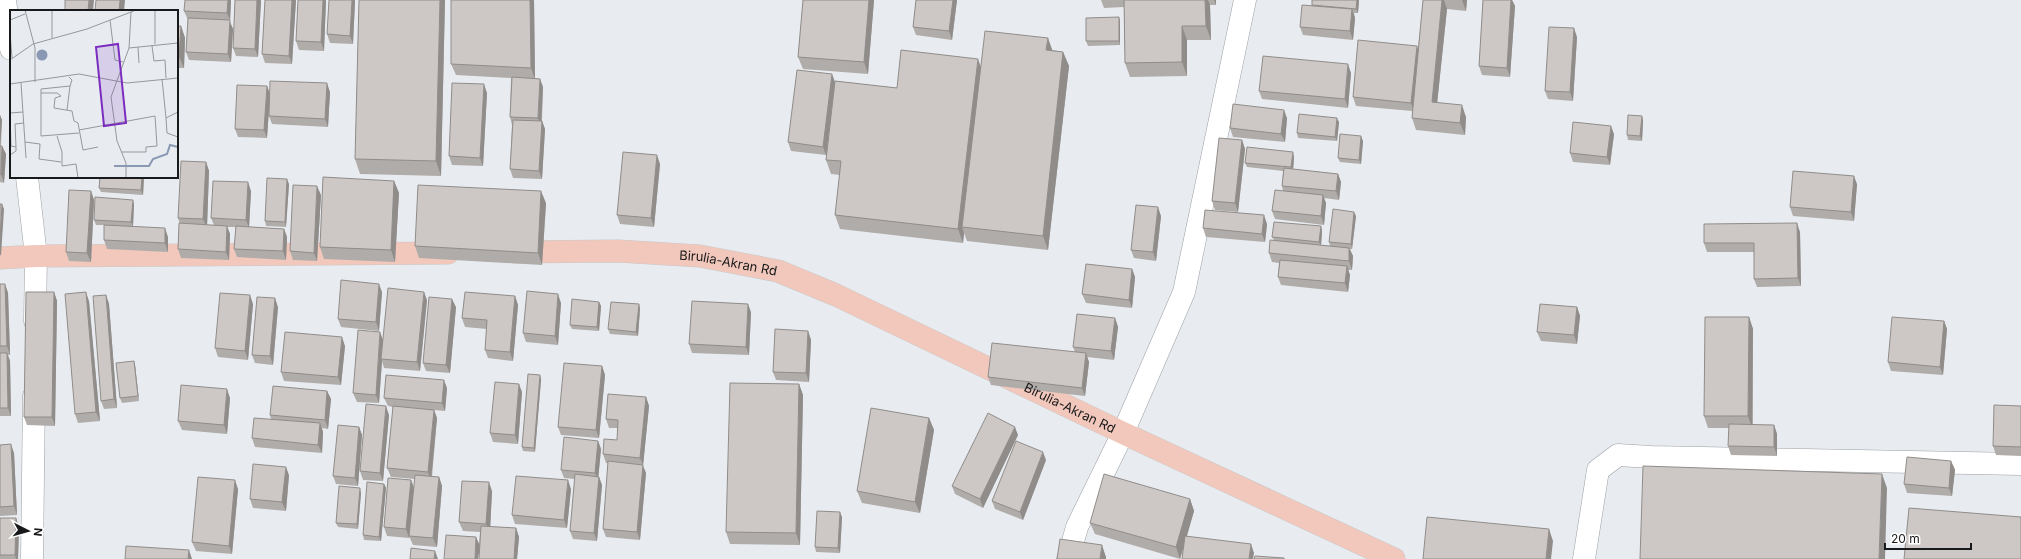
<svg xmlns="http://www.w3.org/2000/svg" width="2021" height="559" font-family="Inter,sans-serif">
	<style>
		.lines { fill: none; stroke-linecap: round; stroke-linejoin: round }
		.minor-casing { stroke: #9b9ea2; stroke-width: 23 }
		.trunk-casing { stroke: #c8c8c8; stroke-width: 23 }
		.minor { stroke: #fff; stroke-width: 22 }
		.trunk { stroke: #f2c8bc; stroke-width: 22 }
		.wall { fill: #b0aca9 }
		.shaded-wall { fill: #908c8a }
		.building { fill: #cdc8c5; stroke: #908c8a }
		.labels { text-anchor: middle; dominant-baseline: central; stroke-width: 3.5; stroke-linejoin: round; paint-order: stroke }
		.street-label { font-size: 13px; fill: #18191a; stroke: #fff }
		.inset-river { fill: none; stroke: #8998b3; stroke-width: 2 }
		.inset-road { fill: none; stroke: #95989b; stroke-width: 1 }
		.view { fill: #7b2cbf; fill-opacity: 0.15; stroke: #7b2cbf; stroke-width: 2 }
		.inset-edge { fill: none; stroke: #18191a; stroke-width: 2 }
	</style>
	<rect width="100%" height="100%" fill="#e8ecf1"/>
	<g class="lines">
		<!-- minor casing -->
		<g class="minor-casing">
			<g id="minor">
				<polyline points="5,0 11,49"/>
				<polyline points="27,177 36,256 35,321"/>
				<polyline points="32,559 34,396"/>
				<polyline points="1068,559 1077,527 1123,433 1184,292 1245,0"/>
				<polyline points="1584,559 1598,470 1618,455 1651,457 2021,464"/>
			</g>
		</g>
		<!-- trunk casing -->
		<g class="trunk-casing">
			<g id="trunk">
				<path id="s1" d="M514 252 618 251 700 256 778 271 836 295 1123 433 1394 559"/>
				<polyline points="0,258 36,256 448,253"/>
			</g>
		</g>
		<!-- minor -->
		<use href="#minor" class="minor"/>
		<!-- trunk -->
		<use href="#trunk" class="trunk"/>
	</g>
	<!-- wall -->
	<g class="wall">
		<polygon points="231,0 230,22 233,29 231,62 189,60 186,52 188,20 184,11"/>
		<polygon points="235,0 261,0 258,57 236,56 233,48"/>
		<polygon points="265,0 296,0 292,64 265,63 262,54"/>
		<polygon points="326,0 324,51 299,50 296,41"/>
		<polygon points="359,0 445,0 441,176 360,174 355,159"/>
		<polygon points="534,0 535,78 540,79 543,87 542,121 545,129 542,179 513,178 510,169 512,125 510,117 511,78 456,75 451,64"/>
		<polygon points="803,0 874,0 868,74 803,69 798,57"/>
		<polygon points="916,0 957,0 952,40 916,35 913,27"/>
		<polygon points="1101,0 1216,0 1216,5 1210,5 1211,40 1187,40 1187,76 1130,77 1125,63 1124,7 1104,8"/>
		<polygon points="1312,0 1359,0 1358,13 1354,13 1355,18 1353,40 1303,35 1300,27 1312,5"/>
		<polygon points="1423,0 1467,0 1466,11 1447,9 1437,103 1466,117 1465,135 1416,130 1412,118 1412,111 1356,106 1353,97 1418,49"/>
		<polygon points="1483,0 1512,0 1515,6 1510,77 1482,75 1479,66"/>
		<polygon points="355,1 353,44 330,43 327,34"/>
		<polygon points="1119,17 1120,22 1120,45 1088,46 1086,41"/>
		<polygon points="177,26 181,26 185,38 184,68 177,68"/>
		<polygon points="1577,37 1573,101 1548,99 1545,91"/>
		<polygon points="1052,50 1063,52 1069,66 1048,250 967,241 964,233 963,243 840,229 835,215 840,175 831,174 826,160 826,155 791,151 788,142 835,81 897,88 981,66"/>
		<polygon points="1351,73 1348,108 1262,99 1259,91"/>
		<polygon points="267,86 270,94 267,138 238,137 235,129"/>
		<polygon points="330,92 328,127 272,124 269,116"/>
		<polygon points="487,93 483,166 452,165 449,156"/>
		<polygon points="0,115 2,120 1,146 2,146 6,154 4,183 0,182"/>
		<polygon points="1642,116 1643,121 1642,141 1628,140 1627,135"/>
		<polygon points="1287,118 1285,142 1233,137 1230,128"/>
		<polygon points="1339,122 1337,141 1298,138 1297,133"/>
		<polygon points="1614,134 1610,165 1573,162 1570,153"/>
		<polygon points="1242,140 1245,149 1238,212 1215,210 1212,201"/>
		<polygon points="1363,141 1361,164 1340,162 1338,158"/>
		<polygon points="1294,157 1293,169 1338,174 1341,182 1339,200 1324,198 1326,203 1324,225 1275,219 1272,211 1283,191 1282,186 1283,171 1247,167 1245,163"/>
		<polygon points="206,162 209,171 207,225 214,225 211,218 251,191 249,227 284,229 287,237 286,260 237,257 234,249 236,227 227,227 230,234 229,260 181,258 178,249 180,224 178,218"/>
		<polygon points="660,164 654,227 620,224 617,215"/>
		<polygon points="100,177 144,177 143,195 101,192 99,188"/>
		<polygon points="394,181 399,193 395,262 324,259 320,247"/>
		<polygon points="289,184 286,227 266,226 265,221"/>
		<polygon points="1857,184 1854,221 1793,216 1790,207"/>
		<polygon points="91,191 94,200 91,262 69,261 66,252"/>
		<polygon points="321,195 317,261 293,260 290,251"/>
		<polygon points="546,203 542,265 419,258 415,246"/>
		<polygon points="134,204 133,226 168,237 168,252 107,249 104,240 104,225 96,225 94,220"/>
		<polygon points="1161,216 1156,261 1134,258 1131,250"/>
		<polygon points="1356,216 1352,249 1350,249 1353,256 1352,270 1348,270 1350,275 1348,292 1281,285 1278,277 1279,263 1272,262 1269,253 1274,240 1272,237 1321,226 1322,231 1321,245 1330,246 1329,242"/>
		<polygon points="1267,224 1265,242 1206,237 1203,228"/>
		<polygon points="1800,232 1801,286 1757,287 1754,279 1754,252 1707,252 1704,243"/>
		<polygon points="1132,269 1135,277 1132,308 1086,303 1082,294"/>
		<polygon points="0,284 5,284 8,293 10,355 8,355 10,361 11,416 0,416"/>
		<polygon points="54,292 57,301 55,426 27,425 24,417"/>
		<polygon points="382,292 379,331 341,327 338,319"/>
		<polygon points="106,295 109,304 117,408 104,409 101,401"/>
		<polygon points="515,296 518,305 513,361 488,358 485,350 487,329 465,327 462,318"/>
		<polygon points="427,300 420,371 384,368 382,361 379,403 357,402 353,393"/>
		<polygon points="89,301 100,421 78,423 75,414"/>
		<polygon points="599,302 601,306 599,331 572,329 570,325"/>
		<polygon points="561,303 558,345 526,342 523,333"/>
		<polygon points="253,304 248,360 218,357 215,348"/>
		<polygon points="639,304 640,309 638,336 610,334 608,329"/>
		<polygon points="278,307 273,365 255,363 252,355"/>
		<polygon points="456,307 450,373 426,371 423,363"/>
		<polygon points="1577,307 1580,316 1577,344 1541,341 1537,332"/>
		<polygon points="751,312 749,355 692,353 689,344"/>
		<polygon points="1749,317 1753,329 1753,425 1774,425 1777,434 1777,456 1731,455 1728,446 1729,428 1708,428 1704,416"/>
		<polygon points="1115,318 1118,327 1114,360 1087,357 1089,362 1085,396 991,385 988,377 1075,352 1073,347"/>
		<polygon points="1944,321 1947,329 1943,375 1891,371 1888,362"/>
		<polygon points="808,331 811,340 809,382 776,380 773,372"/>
		<polygon points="345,346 341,385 284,381 281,372"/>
		<polygon points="134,361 135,365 139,401 122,403 120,398"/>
		<polygon points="602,366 605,375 599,438 561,435 558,427"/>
		<polygon points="540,375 541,380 535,452 523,451 522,447"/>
		<polygon points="799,384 803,395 800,545 730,544 726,532"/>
		<polygon points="447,388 445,411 434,410 437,418 432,477 439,477 442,486 437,547 413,545 409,536 415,479 391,477 387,468 393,407 388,406 384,398"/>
		<polygon points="327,391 331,399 328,429 322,428 323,432 322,453 255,447 252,438 271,419 270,415"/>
		<polygon points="522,392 518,444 493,442 490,433"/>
		<polygon points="646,397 649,406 643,466 646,473 640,540 606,537 603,529 608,463 606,463 603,454 617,440 618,428 609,428 606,419"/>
		<polygon points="230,398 227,434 182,430 178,421"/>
		<polygon points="2021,406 2021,456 1996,455 1993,446"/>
		<polygon points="389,415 383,481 363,480 360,471"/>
		<polygon points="929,418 934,430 920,513 862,503 857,491"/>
		<polygon points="359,427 362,435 358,486 336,484 333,476"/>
		<polygon points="1018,435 983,508 955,494 952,486"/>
		<polygon points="598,441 601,449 598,477 599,477 602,485 597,541 573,539 570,531 575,479 564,478 561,470"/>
		<polygon points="0,445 14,453 17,515 0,516"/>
		<polygon points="1046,460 1023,520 995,509 992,501"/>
		<polygon points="1951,461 1955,470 1952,496 1907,493 1904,484"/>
		<polygon points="289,475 286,511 253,508 250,499"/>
		<polygon points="411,480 414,488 409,538 387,536 384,527"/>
		<polygon points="384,484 386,488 381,541 364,540 363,535"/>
		<polygon points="238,489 232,554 196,551 192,542"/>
		<polygon points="571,489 567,528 515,524 512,515"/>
		<polygon points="492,491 490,527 516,528 519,537 517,559 446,535 476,537 479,545 480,532 463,531 459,522"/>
		<polygon points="361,493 358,529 338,527 336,523"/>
		<polygon points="1190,499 1194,511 1187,536 1254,553 1183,549 1180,559 1095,534 1090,523"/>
		<polygon points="842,517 840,553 816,552 815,547"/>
		<polygon points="0,518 16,518 19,527 18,559 0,559"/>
	</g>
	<!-- shaded-wall -->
	<g class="shaded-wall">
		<polygon points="89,0 94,0 93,11 88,11"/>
		<polygon points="120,0 125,0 124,11 119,11"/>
		<polygon points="228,0 231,0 230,22 233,29 231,62 228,54 230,20 227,13"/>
		<polygon points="257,0 261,0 258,57 255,49"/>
		<polygon points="292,0 296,0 292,64 289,56"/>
		<polygon points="323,0 326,0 324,51 321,42"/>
		<polygon points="352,0 355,0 355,1 353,44 350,36"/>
		<polygon points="440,0 445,0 441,176 436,161"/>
		<polygon points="530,0 534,0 535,80 531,68"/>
		<polygon points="869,0 874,0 868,74 864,62"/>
		<polygon points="953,0 957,0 952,40 949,31"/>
		<polygon points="1205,0 1208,0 1210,5 1211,40 1206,26"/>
		<polygon points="1214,0 1216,0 1216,5"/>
		<polygon points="1357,0 1359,0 1358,13 1356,9"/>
		<polygon points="1442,0 1444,0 1447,9 1436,114 1432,102"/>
		<polygon points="1462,0 1467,0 1466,11"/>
		<polygon points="1511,0 1512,0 1515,6 1510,77 1507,68"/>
		<polygon points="1352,9 1355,18 1353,40 1350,31"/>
		<polygon points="1119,17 1120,22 1120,45 1119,41"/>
		<polygon points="181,26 185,38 184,68 179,57"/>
		<polygon points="1182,26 1187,40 1187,76 1182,62"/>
		<polygon points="1574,28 1577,37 1573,101 1570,92"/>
		<polygon points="1048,38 1053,52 1046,50"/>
		<polygon points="1417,46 1420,54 1414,111 1411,103"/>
		<polygon points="1063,52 1069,66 1048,250 1043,236"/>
		<polygon points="978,59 983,73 962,227 964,233 963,243 958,229"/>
		<polygon points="1348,64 1351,73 1348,108 1345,99"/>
		<polygon points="832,74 835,82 826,155 823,147"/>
		<polygon points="540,79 543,87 541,127 538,118"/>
		<polygon points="327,83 330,92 328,127 325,119"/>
		<polygon points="484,84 487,93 483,166 480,158"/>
		<polygon points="267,86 270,94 267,138 264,130"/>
		<polygon points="1462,105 1466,117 1465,135 1460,123"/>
		<polygon points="1284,110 1287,118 1285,142 1281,134"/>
		<polygon points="0,115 2,120 0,148"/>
		<polygon points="1642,116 1643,121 1642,141 1640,136"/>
		<polygon points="1337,118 1339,122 1337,141 1335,137"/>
		<polygon points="542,121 545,129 542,179 539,171"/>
		<polygon points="1611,126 1614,134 1610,165 1607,157"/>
		<polygon points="1361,136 1363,141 1361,164 1359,160"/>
		<polygon points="1242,140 1245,149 1238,212 1235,203"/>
		<polygon points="2,146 6,154 4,183 1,174"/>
		<polygon points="1293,152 1294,157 1293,172 1291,167"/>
		<polygon points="657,155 660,164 654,227 651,218"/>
		<polygon points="206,162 209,171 207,228 203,219"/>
		<polygon points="1338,174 1341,182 1339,200 1336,191"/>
		<polygon points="1854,176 1857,184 1854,221 1851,212"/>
		<polygon points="142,177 144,177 143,195 141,190"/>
		<polygon points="287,179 289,184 286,227 285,222"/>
		<polygon points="394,181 399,193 395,262 391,250"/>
		<polygon points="248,182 251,191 249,228 246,220"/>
		<polygon points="317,186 321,195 317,261 314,253"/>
		<polygon points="91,191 94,200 91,262 87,253"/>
		<polygon points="541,191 546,203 542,265 538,253"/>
		<polygon points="1323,195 1326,203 1324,225 1321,216"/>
		<polygon points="133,200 134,204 133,226 131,222"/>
		<polygon points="2,204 4,209 1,256 0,254 0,240"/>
		<polygon points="1158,207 1161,216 1156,261 1153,252"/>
		<polygon points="1354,212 1356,216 1352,249 1351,244"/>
		<polygon points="1264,215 1267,224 1265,242 1262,234"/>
		<polygon points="1797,223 1800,232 1801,286 1798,278"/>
		<polygon points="227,226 230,234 229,260 226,252"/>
		<polygon points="1321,226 1322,231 1321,246 1319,242"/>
		<polygon points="165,228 168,237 168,252 165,243"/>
		<polygon points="284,229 287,237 286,260 283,251"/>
		<polygon points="1349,248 1353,256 1352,270 1349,261"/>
		<polygon points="1347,266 1350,275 1348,292 1345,283"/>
		<polygon points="1132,269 1135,277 1132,308 1129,300"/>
		<polygon points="5,284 8,293 10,355 7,346"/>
		<polygon points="379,284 382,292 379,331 376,322"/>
		<polygon points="54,292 57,301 55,426 52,417"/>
		<polygon points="86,292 89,301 100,421 96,412"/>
		<polygon points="424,292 427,300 420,371 417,362"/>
		<polygon points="558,294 561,303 558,345 555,336"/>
		<polygon points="106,295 109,304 117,408 114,399"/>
		<polygon points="250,295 253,304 248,360 245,351"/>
		<polygon points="515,296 518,305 513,361 510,352"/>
		<polygon points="275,298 278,307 273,365 270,356"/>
		<polygon points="452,299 456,307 450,373 446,365"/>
		<polygon points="599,302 601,306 599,331 597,327"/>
		<polygon points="639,304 640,309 638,336 636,332"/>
		<polygon points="748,304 751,312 749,355 746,347"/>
		<polygon points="1577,307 1580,316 1577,344 1574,335"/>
		<polygon points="1749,317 1753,329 1752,428 1748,416"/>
		<polygon points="1115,318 1118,327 1114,360 1111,351"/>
		<polygon points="1944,321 1947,329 1943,375 1940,367"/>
		<polygon points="808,331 811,340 809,382 806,373"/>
		<polygon points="380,332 383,340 381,359 382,361 379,403 376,395"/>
		<polygon points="342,337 345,346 341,385 338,377"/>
		<polygon points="7,353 10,361 11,416 8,408"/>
		<polygon points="1086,353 1089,362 1085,396 1082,388"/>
		<polygon points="134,361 135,365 139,401 138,396"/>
		<polygon points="602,366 605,375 599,438 596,430"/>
		<polygon points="540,375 541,380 535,452 534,448"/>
		<polygon points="444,380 447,388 445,411 442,403"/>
		<polygon points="519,384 522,392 518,444 515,435"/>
		<polygon points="799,384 803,395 800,545 796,533"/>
		<polygon points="227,389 230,398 227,434 224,425"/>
		<polygon points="327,391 331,399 328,429 325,420"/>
		<polygon points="646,397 649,406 643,466 646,473 640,540 637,532 643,465 640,458"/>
		<polygon points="386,406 389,415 383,481 380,473"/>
		<polygon points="434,410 437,418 431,480 428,472"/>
		<polygon points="929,418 934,430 920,513 915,502"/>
		<polygon points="320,423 323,432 322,453 318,445"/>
		<polygon points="1774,425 1777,434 1777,456 1774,447"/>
		<polygon points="359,427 362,435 358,486 355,478"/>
		<polygon points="1015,427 1018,435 983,508 980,499"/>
		<polygon points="598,441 601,449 598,481 595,473"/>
		<polygon points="11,444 14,453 17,515 14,506"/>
		<polygon points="1043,452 1046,460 1023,520 1020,512"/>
		<polygon points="1951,461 1955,470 1952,496 1949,488"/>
		<polygon points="286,467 289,475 286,511 282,502"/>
		<polygon points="1882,474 1887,488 1885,559 1879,559"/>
		<polygon points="439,477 442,486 437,547 433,538"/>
		<polygon points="599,477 602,485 597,541 594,533"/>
		<polygon points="235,480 238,489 232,554 229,546"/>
		<polygon points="411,480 414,488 409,538 406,529"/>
		<polygon points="568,480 571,489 567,528 564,520"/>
		<polygon points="489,482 492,491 490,533 486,524"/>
		<polygon points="384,484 386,488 381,541 379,537"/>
		<polygon points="360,488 361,493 358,529 357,524"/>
		<polygon points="1190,499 1194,511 1180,559 1176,547"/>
		<polygon points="840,512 842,517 840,553 838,548"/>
		<polygon points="16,518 19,527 18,559 16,559 15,555"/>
		<polygon points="516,528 519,537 517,559 514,559"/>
		<polygon points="1549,529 1553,541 1551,559 1546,559"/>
		<polygon points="476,537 480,546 478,559 475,559"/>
		<polygon points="1251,544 1254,553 1253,559 1249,559"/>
		<polygon points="1102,545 1106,557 1106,559 1100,559"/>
		<polygon points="189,550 192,559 188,559"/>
		<polygon points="435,551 438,559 434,559"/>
	</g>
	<!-- building -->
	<g class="building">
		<polygon points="65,0 89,0 88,11 65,11"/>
		<polygon points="96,0 120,0 119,11 95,11"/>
		<polygon points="185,0 228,0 227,13 184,11"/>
		<polygon points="235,0 257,0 255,49 233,48"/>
		<polygon points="265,0 292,0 289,56 262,54"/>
		<polygon points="298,0 323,0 321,42 296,41"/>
		<polygon points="329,0 352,0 350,36 327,34"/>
		<polygon points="359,0 440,0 436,161 355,159"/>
		<polygon points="451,0 530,0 531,68 451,64"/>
		<polygon points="803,0 869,0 864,62 798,57"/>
		<polygon points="916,0 953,0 949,31 913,27"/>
		<polygon points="1124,0 1205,0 1206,26 1182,26 1182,62 1125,63"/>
		<polygon points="1312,0 1357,0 1356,9 1312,5"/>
		<polygon points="1423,0 1442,0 1432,102 1462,105 1460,123 1412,118"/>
		<polygon points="1483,0 1511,0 1507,68 1479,66"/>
		<polygon points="1302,5 1352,9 1350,31 1300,27"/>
		<polygon points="1119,17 1119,41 1086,41 1086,18"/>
		<polygon points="188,18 230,20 228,54 186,52"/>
		<polygon points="177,26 181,26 179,57 177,56"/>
		<polygon points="1549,27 1574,28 1570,92 1545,91"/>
		<polygon points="985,31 1048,38 1046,50 1063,52 1043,236 962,227"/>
		<polygon points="1358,40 1417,46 1411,103 1353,97"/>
		<polygon points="901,50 978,59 958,229 835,215 841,161 826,160 835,81 897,88"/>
		<polygon points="1263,56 1348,64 1345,99 1259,91"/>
		<polygon points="797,70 832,74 823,147 788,142"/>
		<polygon points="512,77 540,79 538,118 510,117"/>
		<polygon points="270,81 327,83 325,119 269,116"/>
		<polygon points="452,83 484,84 480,158 449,156"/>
		<polygon points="237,85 267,86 264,130 235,129"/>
		<polygon points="1233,104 1284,110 1281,134 1230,128"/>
		<polygon points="1299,114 1337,118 1335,137 1297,133"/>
		<polygon points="1628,115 1642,116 1640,136 1627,135"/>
		<polygon points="513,120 542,121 539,171 510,169"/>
		<polygon points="1573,122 1611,126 1607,157 1570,153"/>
		<polygon points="1340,134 1361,136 1359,160 1338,158"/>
		<polygon points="1219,138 1242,140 1235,203 1212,201"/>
		<polygon points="0,146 2,146 1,174 0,174"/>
		<polygon points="1247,147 1293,152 1291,167 1245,163"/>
		<polygon points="623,152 657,155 651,218 617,215"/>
		<polygon points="181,161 206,162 203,219 178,218"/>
		<polygon points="1284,168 1338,174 1336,191 1282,186"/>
		<polygon points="1793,171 1854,176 1851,212 1790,207"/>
		<polygon points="100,177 142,177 141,190 99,188"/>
		<polygon points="323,177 394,181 391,250 320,247"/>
		<polygon points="267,178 287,179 285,222 265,221"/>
		<polygon points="213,181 248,182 246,220 211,218"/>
		<polygon points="293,185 317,186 314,253 290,251"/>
		<polygon points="418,185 541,191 538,253 415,246"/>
		<polygon points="69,190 91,191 87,253 66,252"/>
		<polygon points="1275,190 1323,195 1321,216 1272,211"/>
		<polygon points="95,197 133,200 131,222 94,220"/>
		<polygon points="0,204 2,204 0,240"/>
		<polygon points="1136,205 1158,207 1153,252 1131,250"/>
		<polygon points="1333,209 1354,212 1351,244 1329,242"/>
		<polygon points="1205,210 1264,215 1262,234 1203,228"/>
		<polygon points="1274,222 1321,226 1319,242 1272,237"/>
		<polygon points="179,223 227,226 226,252 178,249"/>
		<polygon points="1797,223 1798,278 1754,279 1754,243 1704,243 1704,224"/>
		<polygon points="104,225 165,228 165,243 104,240"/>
		<polygon points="236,226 284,229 283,251 234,249"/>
		<polygon points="1270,240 1349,248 1349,261 1269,253"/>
		<polygon points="1280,260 1347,266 1345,283 1278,277"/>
		<polygon points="1086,264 1132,269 1129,300 1082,294"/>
		<polygon points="341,280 379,284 376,322 338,319"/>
		<polygon points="0,284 5,284 7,346 0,346"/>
		<polygon points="388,288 424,292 417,362 381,359"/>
		<polygon points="527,291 558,294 555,336 523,333"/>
		<polygon points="26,292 54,292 52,417 24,417"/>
		<polygon points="86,292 96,412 75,414 65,294"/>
		<polygon points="465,292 515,296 510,352 485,350 487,320 462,318"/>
		<polygon points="220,293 250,295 245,351 215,348"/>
		<polygon points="106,295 114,399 101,401 93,296"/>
		<polygon points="257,297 275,298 270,356 252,355"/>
		<polygon points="429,297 452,299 446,365 423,363"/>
		<polygon points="572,299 599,302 597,327 570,325"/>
		<polygon points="692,301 748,304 746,347 689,344"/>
		<polygon points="611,302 639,304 636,332 608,329"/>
		<polygon points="1540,304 1577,307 1574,335 1537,332"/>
		<polygon points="1077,314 1115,318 1111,351 1073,347"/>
		<polygon points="1705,317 1749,317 1748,416 1704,416"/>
		<polygon points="1892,317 1944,321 1940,367 1888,362"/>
		<polygon points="775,329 808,331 806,373 773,372"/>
		<polygon points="358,330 380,332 376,395 353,393"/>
		<polygon points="285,332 342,337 338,377 281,372"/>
		<polygon points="992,343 1086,353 1082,388 988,377"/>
		<polygon points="0,353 7,353 8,408 0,408"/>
		<polygon points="134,361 138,396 120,398 116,363"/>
		<polygon points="564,363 602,366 596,430 558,427"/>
		<polygon points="528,374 540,375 534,448 522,447"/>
		<polygon points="386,375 444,380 442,403 384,398"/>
		<polygon points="495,382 519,384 515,435 490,433"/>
		<polygon points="730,383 799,384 796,533 726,532"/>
		<polygon points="181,385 227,389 224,425 178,421"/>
		<polygon points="273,386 327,391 325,420 270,415"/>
		<polygon points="608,394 646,397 640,458 603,454 604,439 617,440 618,420 606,419"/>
		<polygon points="366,404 386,406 380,473 360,471"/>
		<polygon points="1994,405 2021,406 2021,447 1993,446"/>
		<polygon points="393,406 434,410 428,472 387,468"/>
		<polygon points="871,408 929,418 915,502 857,491"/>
		<polygon points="988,413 1015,427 980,499 952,486"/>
		<polygon points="254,418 320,423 318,445 252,438"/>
		<polygon points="1729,424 1774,425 1774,447 1728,446"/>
		<polygon points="338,425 359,427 355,478 333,476"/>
		<polygon points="564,437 598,441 595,473 561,470"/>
		<polygon points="1016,441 1043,452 1020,512 992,501"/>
		<polygon points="11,444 14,506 0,507 0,445"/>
		<polygon points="1907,457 1951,461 1949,488 1904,484"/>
		<polygon points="608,461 643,465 637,532 603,529"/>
		<polygon points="253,464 286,467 282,502 250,499"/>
		<polygon points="1643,466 1882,474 1879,559 1640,559"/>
		<polygon points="575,474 599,477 594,533 570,531"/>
		<polygon points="1104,474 1190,499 1176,547 1090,523"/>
		<polygon points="415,475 439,477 433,538 409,536"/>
		<polygon points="516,476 568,480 564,520 512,515"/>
		<polygon points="198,477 235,480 229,546 192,542"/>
		<polygon points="388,478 411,480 406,529 384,527"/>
		<polygon points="462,481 489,482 486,524 459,522"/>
		<polygon points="367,482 384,484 379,537 363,535"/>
		<polygon points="339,486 360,488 357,524 336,523"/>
		<polygon points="1909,508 2021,517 2021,559 1904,559"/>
		<polygon points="817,511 840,512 838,548 815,547"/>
		<polygon points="1427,517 1549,529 1546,559 1423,559"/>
		<polygon points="0,518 16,518 15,555 0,555"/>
		<polygon points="481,526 516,528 514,559 479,559"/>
		<polygon points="446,535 476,537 475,559 444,559"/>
		<polygon points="1185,536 1251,544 1249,559 1182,559"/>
		<polygon points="1060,539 1102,545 1100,559 1057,559"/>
		<polygon points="126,546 189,550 188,559 125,559"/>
		<polygon points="411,548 435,551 434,559 410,559"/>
		<polygon points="1255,556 1284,558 1284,559 1254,559"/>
	</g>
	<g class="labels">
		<!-- street labels -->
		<g class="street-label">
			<text stroke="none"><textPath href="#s1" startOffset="215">Birulia-Akran Rd</textPath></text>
			<text stroke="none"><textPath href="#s1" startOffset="588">Birulia-Akran Rd</textPath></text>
		</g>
	</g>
	<!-- overview -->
	<g transform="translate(10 10)">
		<rect width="168" height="168" fill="#e8ecf1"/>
		<path d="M26.5 45a5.5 5.5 0 1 1 11 0a5.5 5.5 0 1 1-11 0Z" fill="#8998b3"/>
		<path class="inset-river" d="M104 156H139L143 149 157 144 160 135 168 137"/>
		<path class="inset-road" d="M15 0 25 38V72M145 0V34M0 10 15 4M100 10 105 50 113 52M0 22 2 48M42 28V0M142 36 144 51 155 50 156 68M128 37 129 53M119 38 168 33M168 44V66M0 50 23 34 77 19 121 2M59 67 62 70 60 76 31 79V126L69 123M152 69 156 108M11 73 16 148M0 74 69 64 117 73 168 68M31 83H47L51 86 45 88 44 98 62 101 64 111 68 113 73 140 88 137M57 100 60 76M168 102 156 108 157 123 168 127M0 103 1 136 6 137V141L0 145M0 103 13 102M69 120 145 106 147 136 136 137V142H112M47 126 52 142V156L66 154 68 168M15 132 30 134 29 149 51 152M6 137 5 114 14 113M116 168V153L107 131 101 87 119 38 121 2 126 0"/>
		<path class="view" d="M108 34 116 113 94 116 86 37Z"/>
		<rect width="168" height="168" class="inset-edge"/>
	</g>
	<!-- north arrow -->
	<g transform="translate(28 531) rotate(96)" stroke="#ffffff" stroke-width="3" paint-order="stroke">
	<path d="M0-3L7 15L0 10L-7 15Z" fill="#18191a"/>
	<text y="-6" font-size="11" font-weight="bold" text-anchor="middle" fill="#18191a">N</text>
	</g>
	<!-- scale -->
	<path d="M1885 543v6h86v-6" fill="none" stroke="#18191a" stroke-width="2"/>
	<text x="1891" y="543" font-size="12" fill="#18191a" stroke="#ffffff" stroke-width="3" paint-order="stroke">20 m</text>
</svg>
